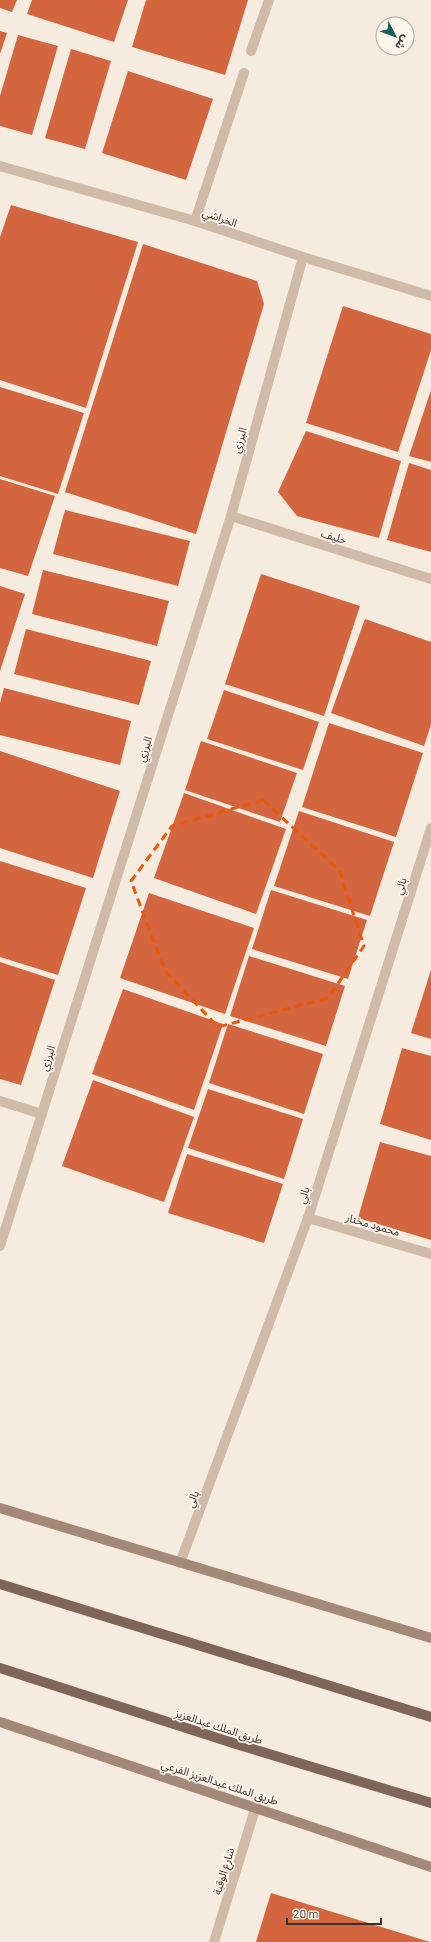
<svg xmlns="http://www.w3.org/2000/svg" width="431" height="1942" font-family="Barlow,'Noto Sans Arabic',sans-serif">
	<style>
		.building { fill: #d3653f }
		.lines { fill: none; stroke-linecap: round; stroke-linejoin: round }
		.street { stroke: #d0bba9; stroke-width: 10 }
		.secondary { stroke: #a48979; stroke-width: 10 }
		.primary { stroke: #7f6659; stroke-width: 10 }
		.marked { fill: none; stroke: #e8590c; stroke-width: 3; stroke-dasharray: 8 5; stroke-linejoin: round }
		.labels { text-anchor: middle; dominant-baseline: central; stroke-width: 3.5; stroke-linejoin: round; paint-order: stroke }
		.street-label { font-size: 11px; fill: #3c2f29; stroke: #fcf5ec }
	</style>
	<rect width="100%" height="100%" fill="#f5ebdf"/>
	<!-- building -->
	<g class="building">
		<polygon points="0,0 17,0 12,12 0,8"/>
		<polygon points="32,0 128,0 114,42 27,14"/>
		<polygon points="146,0 248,0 225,75 132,47"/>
		<polygon points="0,31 7,33 0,54"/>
		<polygon points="18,35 58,46 32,135 0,126 0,96"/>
		<polygon points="71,49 111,61 85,149 45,138"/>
		<polygon points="128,71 213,99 186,180 102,153"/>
		<polygon points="11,205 138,242 86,408 0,380 0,237"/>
		<polygon points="143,244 257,281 264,304 196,534 65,492"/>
		<polygon points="343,306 431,334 431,350 398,452 306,423"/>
		<polygon points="0,387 84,413 58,494 0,476"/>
		<polygon points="431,390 431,462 409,456"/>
		<polygon points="306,431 401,461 379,538 297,516 278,492"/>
		<polygon points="409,463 431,470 431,552 387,540"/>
		<polygon points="0,479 55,496 28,576 0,568"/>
		<polygon points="65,510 190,541 178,586 53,554"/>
		<polygon points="43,570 169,601 157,646 32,614"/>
		<polygon points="261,574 360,606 324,716 225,684"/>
		<polygon points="0,586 25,594 0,671"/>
		<polygon points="365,619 431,642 431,725 424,746 331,713"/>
		<polygon points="26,629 151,661 139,705 14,674"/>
		<polygon points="4,688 131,721 120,765 0,735 0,703"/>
		<polygon points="224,690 319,722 303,770 207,739"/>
		<polygon points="329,723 423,753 396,837 302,807"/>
		<polygon points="201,741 297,773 280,822 185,790"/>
		<polygon points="0,751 120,791 93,878 0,848"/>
		<polygon points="184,793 286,829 256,914 154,878"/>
		<polygon points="299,811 394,842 370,916 274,886"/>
		<polygon points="0,861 86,888 58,975 0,957"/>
		<polygon points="271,890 367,920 348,979 252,949"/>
		<polygon points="149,893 254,928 225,1014 120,978"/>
		<polygon points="249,956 345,986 326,1046 230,1016"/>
		<polygon points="0,962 55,980 21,1085 0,1079"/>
		<polygon points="431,970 431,1039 411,1033"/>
		<polygon points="123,989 223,1024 194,1110 92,1074"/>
		<polygon points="228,1024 323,1054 304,1114 209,1083"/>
		<polygon points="402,1048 431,1056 431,1140 380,1124"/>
		<polygon points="93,1080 194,1117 164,1202 62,1166"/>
		<polygon points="208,1089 303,1119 284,1179 188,1148"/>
		<polygon points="380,1142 431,1156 431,1240 358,1218"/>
		<polygon points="187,1154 283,1184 264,1243 168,1213"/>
		<polygon points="271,1893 430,1942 256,1942"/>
	</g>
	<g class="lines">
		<!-- street -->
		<g class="street">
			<polyline points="251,51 269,0"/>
			<polyline points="0,166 195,221 303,257 431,296"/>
			<polyline points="195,221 244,73"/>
			<polyline points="231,516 431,579"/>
			<polyline points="0,1101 42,1114"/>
			<polyline points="308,1218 431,1254"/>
			<polyline points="0,1246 231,516 303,257"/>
			<polyline points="180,1563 308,1218 431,828"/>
			<polyline points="214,1942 256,1806"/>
		</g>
		<!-- secondary -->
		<g class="secondary">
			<polyline points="0,1508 431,1638"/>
			<polyline points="0,1722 431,1867"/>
		</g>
		<!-- primary -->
		<g class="primary">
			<polyline points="0,1584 431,1717"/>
			<polyline points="0,1668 236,1744 431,1803"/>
		</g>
	</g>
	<!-- marked area -->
	<path class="marked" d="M263 800 339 870 364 946 328 998 218 1027 165 971 131 881 172 826Z"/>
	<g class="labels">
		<!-- street labels -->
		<g class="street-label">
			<text transform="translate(220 217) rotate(19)">الخراشي</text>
			<text transform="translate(239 440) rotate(-74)">البرزي</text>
			<text transform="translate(334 536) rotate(17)">حليف</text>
			<text transform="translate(144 749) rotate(-72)">البرزي</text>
			<text transform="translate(400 886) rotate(-72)">بالي</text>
			<text transform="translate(47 1058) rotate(-72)">البرزي</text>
			<text transform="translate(303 1195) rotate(-72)">بالي</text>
			<text transform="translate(373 1224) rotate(16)">محمود مختار</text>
			<text transform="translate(192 1499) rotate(-70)">بالي</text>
			<text transform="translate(219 1726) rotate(18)">طريق الملك عبدالعزيز</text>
			<text transform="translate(220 1782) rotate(18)">طريق الملك عبدالعزيز الفرعي</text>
			<text transform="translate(223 1871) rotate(-73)">شارع الوقبة</text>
		</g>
	</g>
	<!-- north arrow -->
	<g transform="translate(395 36) rotate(132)"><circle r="19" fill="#fcf5ec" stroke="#afa69e"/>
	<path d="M0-3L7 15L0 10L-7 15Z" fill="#195d63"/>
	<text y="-6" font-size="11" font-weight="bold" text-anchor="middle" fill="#3c2f29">ش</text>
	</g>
	<!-- scale -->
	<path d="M287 1918v6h94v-6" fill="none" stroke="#3c2f29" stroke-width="2"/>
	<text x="293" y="1918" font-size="12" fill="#3c2f29" stroke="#fcf5ec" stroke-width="3" paint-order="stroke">20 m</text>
</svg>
